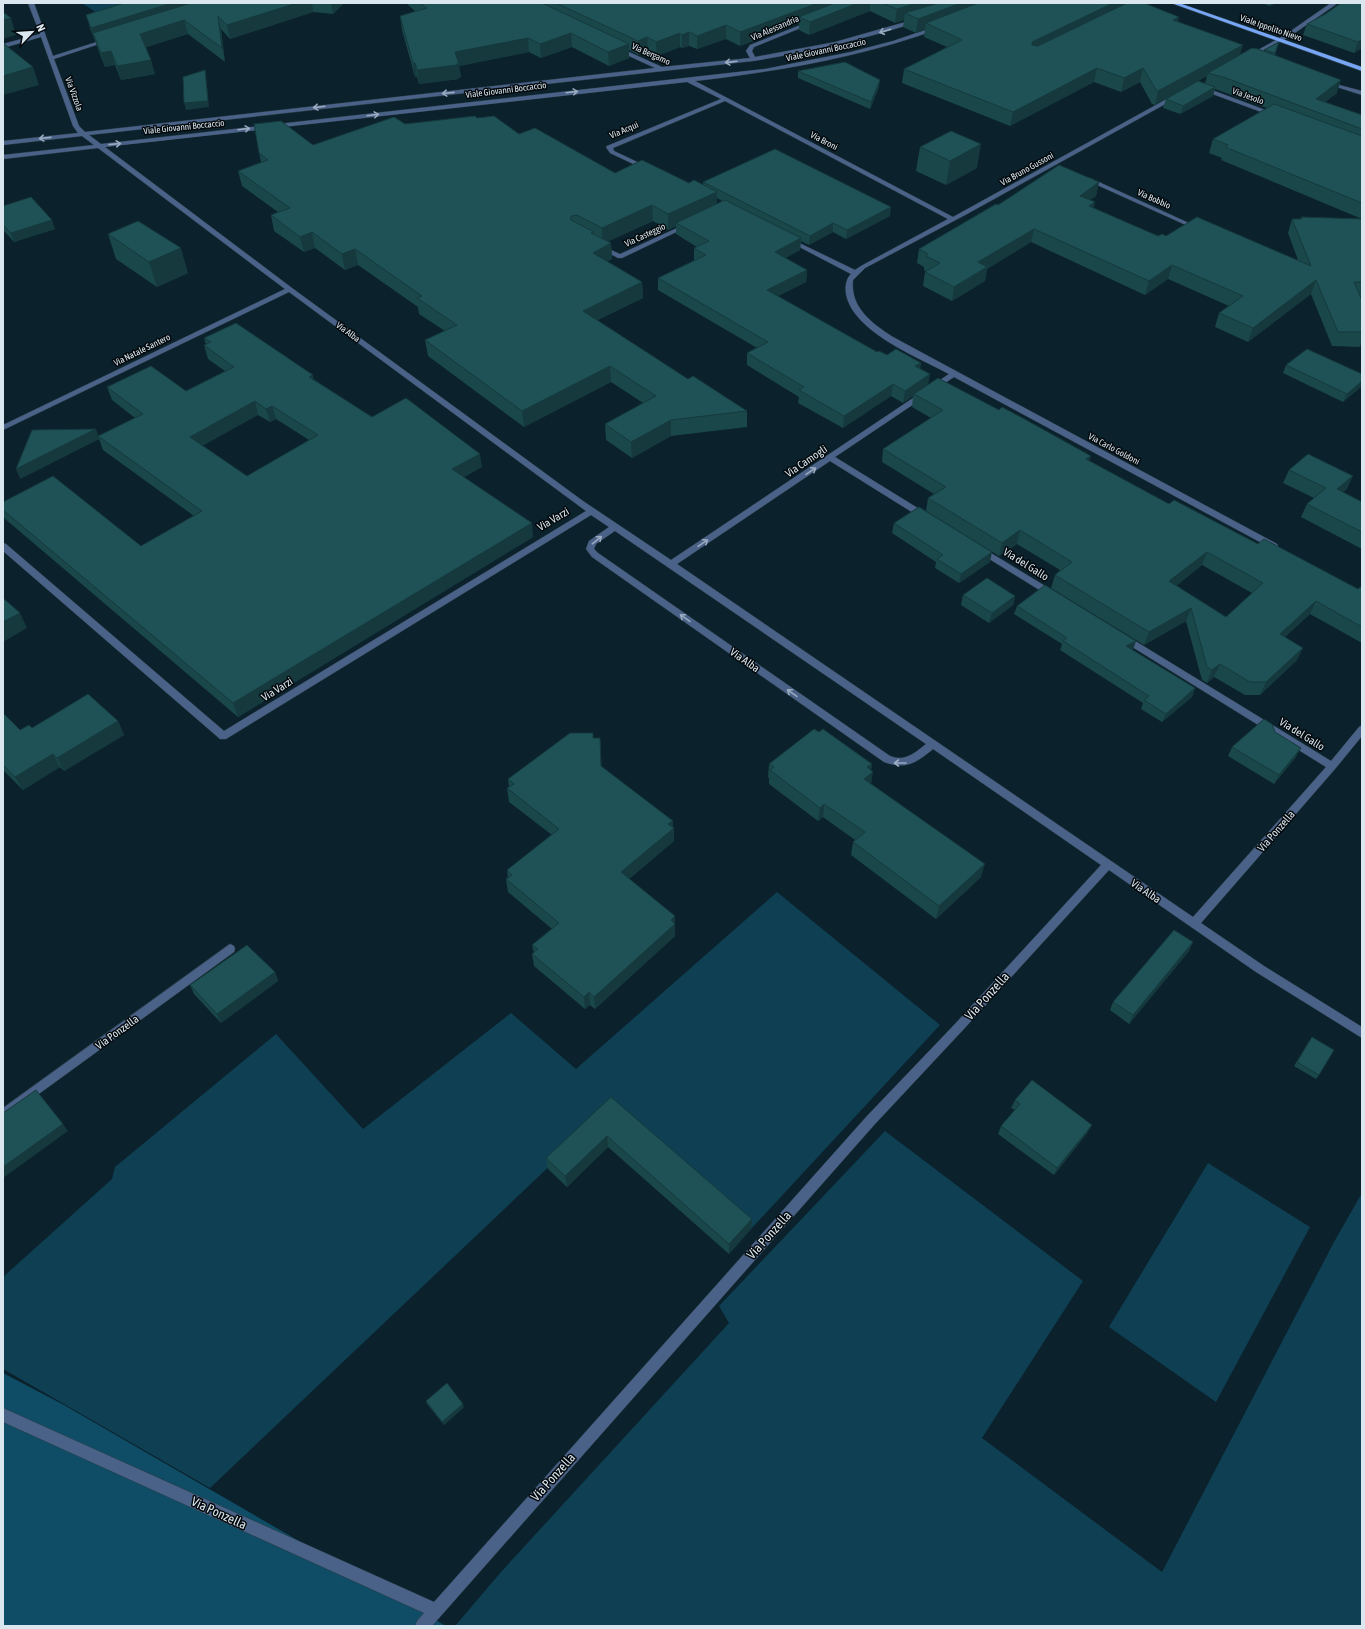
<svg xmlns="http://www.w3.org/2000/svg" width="1365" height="1629" font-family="'Asap Condensed',sans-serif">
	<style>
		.green { fill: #0f3f53 }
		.forest { fill: #0f4c65 }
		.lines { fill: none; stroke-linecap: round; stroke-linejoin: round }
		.minor-casing { stroke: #283d46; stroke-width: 1 }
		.major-casing { stroke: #283d46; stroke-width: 1 }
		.minor { fill: #4b6288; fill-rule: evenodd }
		.major { fill: #77a6f6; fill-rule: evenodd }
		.wall { fill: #1a474a; fill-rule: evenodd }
		.shaded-wall { fill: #15393c }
		.building { fill: #1e5256; stroke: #15393c; fill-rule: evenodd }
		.oneway { stroke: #9aabc0 }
		.labels { text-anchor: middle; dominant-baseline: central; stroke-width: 3; stroke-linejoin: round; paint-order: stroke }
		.far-street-label { font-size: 9px; fill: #dbe7ee; stroke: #03090d }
		.street-label { font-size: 11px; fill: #dbe7ee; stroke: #03090d }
		.near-street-label { font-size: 13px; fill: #dbe7ee; stroke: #03090d }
	</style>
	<rect width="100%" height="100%" fill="#0b212b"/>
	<!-- green -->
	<g class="green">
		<polygon points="82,3 147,3 103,17"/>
		<polygon points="777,892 940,1025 751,1229 611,1108 210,1488 3,1369 3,1277 112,1179 115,1167 276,1034 363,1129 511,1013 576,1069"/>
		<polygon points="885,1131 1083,1281 982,1438 1162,1572 1334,1242 1362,1193 1362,1626 455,1626 501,1572 729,1323 719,1306"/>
		<polygon points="1208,1163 1310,1227 1216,1402 1109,1327"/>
	</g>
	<!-- forest -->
	<polygon class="forest" points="3,1373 64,1405 446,1626 3,1626"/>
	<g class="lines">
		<!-- minor casing -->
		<g class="minor-casing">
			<g id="minor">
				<path d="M28 3H34L53 56 106 39 111 40 54 59 79 126 85 132 655 68 616 50V48L618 47 662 67 750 58 746 51 750 45 808 22 813 23 754 47 752 51 755 57 835 42 916 19 918 20V22C864 39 809 52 753 61L89 135 101 144 765 69 851 52 893 41 937 26 939 27V29C857 58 780 71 695 81L953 217 1174 95H1178V97L967 214 865 268 853 280C850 307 871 323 893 337L1277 544 1278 546 1277 548H1271L954 377 835 457 929 515 930 517 929 519H923L830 461 677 564 1193 917 1326 767 1121 640 1120 638 1121 636H1127L1331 761 1359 727 1362 725V736L1335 769 1201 923 1264 966 1362 1027V1038L1256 972 1109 870 962 1031 875 1124 432 1626H415L417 1621 424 1613 3 1422V1408L434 1602 867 1116 954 1025 1101 865 933 749C916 763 906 770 884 762L592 557 586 549 589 541 609 527 591 515 226 739H220L3 551V543L6 544 224 731 586 511 289 292 3 430V425L285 289 98 148 3 159V155L94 145 82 136 3 145V141L78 133 73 126 41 37 3 48V44L40 34ZM687 82 721 99 607 146 606 147 610 153 646 170H650V168L614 151 613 148 725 101 948 219 861 266 855 270 791 239 786 240 851 274C846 279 845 286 846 294 853 332 918 357 949 374L671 560 583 501 292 288 105 147ZM615 531 926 744C915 753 905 762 890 756L598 553 594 549 596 544Z"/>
				<polygon points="1331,3 1338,3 1289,37 1252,57 1247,56 1285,35"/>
				<polygon points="1324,81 1362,91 1362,95 1324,83"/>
				<polygon points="1201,86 1276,114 1277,115 1272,116 1199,89 1198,88"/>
				<polygon points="1086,178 1090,178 1202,229 1197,230 1086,180"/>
				<polygon points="686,224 691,225 622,258 618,258 597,247 602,246 620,254"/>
				<polygon points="981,547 1055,592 1056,594 1055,596 1049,596 978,552 977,550"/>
				<polygon points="230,944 234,946 235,949 234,952 3,1120 3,1108"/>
			</g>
		</g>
		<!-- major casing -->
		<g class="major-casing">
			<polygon id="major" points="1171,3 1179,3 1362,67 1362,71"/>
		</g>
		<!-- minor -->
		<use href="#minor" class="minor"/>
		<!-- major -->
		<use href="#major" class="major"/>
	</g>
	<!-- wall -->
	<g class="wall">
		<polygon points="124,3 344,3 333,14 313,12 230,39 221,29 225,62 188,34 146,47 155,74 121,80 115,65 105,67 90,28 86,15"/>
		<polygon points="406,3 1126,3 1126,4 1178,21 1240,55 1264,51 1264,50 1279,42 1275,55 1337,93 1325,102 1362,115 1362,219 1221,160 1222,158 1209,153 1213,139 1267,108 1215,89 1213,96 1180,114 1163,108 1166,99 1205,83 1207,76 1155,105 1152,104 1140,82 1121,92 1094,82 1010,126 902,83 904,69 947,47 924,37 925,30 916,33 903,27 904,20 895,23 870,11 809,35 799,30 799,23 740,46 726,39 697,49 689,46 682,48 680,47 657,56 648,51 638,55 629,50 629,58 609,66 572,47 541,58 529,52 459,66 461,77 458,78 459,79 419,84 417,77 415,77 402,30 400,16 416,12"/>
		<polygon points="1261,3 1276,3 1270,6"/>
		<polygon points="1341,3 1362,48 1354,53 1303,35 1307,24 1327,13"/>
		<polygon points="798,71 879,87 870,109 798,78"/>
		<path d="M477 118 519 134 615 173 703 185V182L890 216 846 239 833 232 809 245 801 241 800 250 785 258 807 270 806 282 778 296 877 352 921 363 920 369 928 385 1089 461 1169 504 1358 589 1362 586V643L1310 614 1285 637 1297 660 1260 695H1245L1214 677 1207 683 1202 680 1186 621 1144 645 1051 588 1055 575 1060 570 1017 544 999 556 926 511 928 498 934 494 882 462 883 449 931 418 912 407 913 396 903 403 891 396 843 428 798 403 799 397 747 365V353L757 348 658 290V278L695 260H694V248L697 247 676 234V226L668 230 653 221 608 241 611 243 612 259 607 261 642 282 643 298 597 320 688 379 747 411V427L671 436 632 458 606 440 605 424 643 403 611 382 524 427 428 356 425 340 445 331 419 314 418 307 358 265 345 270 315 248 304 252 274 231 271 215 278 212 242 186 238 171 261 162 259 153 313 145 405 124ZM717 198 722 201 717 204ZM1202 565 1252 593 1226 617 1176 586Z"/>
		<polygon points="920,147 977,168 946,185 916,171"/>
		<polygon points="1099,182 1096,196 1090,200 1093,208 1158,236 1166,236 1298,260 1288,233 1292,219 1300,219 1301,217 1362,219 1362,297 1361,297 1362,300 1362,344 1361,344 1360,347 1332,346 1311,294 1248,342 1215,327 1219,313 1229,306 1168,279 1145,295 1031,242 987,269 985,281 952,301 923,286 925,272 926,271 924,270 924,267 917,263 919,249 998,205"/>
		<polygon points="3,206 55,229 14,242 3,230"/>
		<polygon points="108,234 188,273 157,287 116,259"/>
		<path d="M204 338 315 380 372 417 482 467 464 477 533 537 238 717 4 518 3 517V502L141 546 194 516 103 450 99 439 20 479 99 436 135 418 112 400 107 387 186 391 225 371 208 359 204 345H206ZM258 415 270 422 276 419 309 440 247 476 202 446Z"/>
		<polygon points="1286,365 1362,374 1362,386 1343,402 1283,373"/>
		<polygon points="1289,470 1347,489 1343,492 1362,502 1362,549 1301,517 1307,504 1314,498 1283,483"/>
		<polygon points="894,523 990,562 959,583 935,568 936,562 892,533"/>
		<polygon points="963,595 1015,596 1013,605 989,623 961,605"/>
		<polygon points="1017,606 1133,650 1195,688 1192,697 1162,722 1141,709 1143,703 1060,650 1062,644 1014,614"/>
		<polygon points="3,713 20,730 32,728 118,721 124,735 64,771 60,767 23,790 3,770"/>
		<polygon points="1275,732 1296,757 1274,784 1228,756 1232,747"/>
		<polygon points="594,738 600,738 601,767 673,821 673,827 674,828 674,841 629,879 675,916 675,936 595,1009 590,1005 585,1009 534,966 532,954 534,953 532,945 552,929 508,892 506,879 508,878 507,870 552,835 509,802 507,788 509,787 508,779"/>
		<polygon points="769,764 872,764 871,770 871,784 981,877 936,919 851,855 853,842 855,840 823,817 818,821 769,784 769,778 768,777"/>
		<polygon points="1189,951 1129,1024 1110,1010 1113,1002"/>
		<polygon points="275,972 278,981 221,1023 194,994 190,985"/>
		<polygon points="1309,1041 1319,1075 1316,1079 1294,1066"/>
		<polygon points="611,1097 751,1229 729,1254 608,1147 567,1187 548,1169 546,1158"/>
		<polygon points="1015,1100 1088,1132 1054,1175 998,1134 1001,1126 1015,1110 1011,1108"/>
		<polygon points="426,1401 464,1407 444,1425 427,1404"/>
	</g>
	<!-- shaded-wall -->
	<g class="shaded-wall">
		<polygon points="172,3 189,3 192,12 93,33 95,41 91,28"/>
		<polygon points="297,3 312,3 313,12 230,39 227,25"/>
		<polygon points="331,3 344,3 333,14"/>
		<polygon points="818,3 853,3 799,17 799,23 740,46 740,32"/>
		<polygon points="858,3 870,3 870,11 809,35 810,22"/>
		<polygon points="916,3 952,3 905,13 904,20 895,23 897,9"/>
		<polygon points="961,3 994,3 926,23 925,30 916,33 918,19"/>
		<polygon points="1113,3 1126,3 1125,9 1029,56 1032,42"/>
		<polygon points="1271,3 1276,3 1270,6"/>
		<polygon points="218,16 221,29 225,62 222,48"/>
		<polygon points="1179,17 1176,31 1173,20"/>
		<polygon points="11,18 16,35 3,39 3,20"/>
		<polygon points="184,20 188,34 144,48 140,34"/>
		<polygon points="726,25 726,39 697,49 697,36"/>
		<polygon points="689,32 689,46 682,48 682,35"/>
		<polygon points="571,33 572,47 541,58 540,44"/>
		<polygon points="680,33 680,47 657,56 656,42"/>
		<polygon points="647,37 648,51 638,55 638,41"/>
		<polygon points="528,38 529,52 459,66 461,77 458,78 459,79 419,84 417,70 455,52"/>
		<polygon points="1362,39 1362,48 1354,53 1358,42"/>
		<polygon points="629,44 629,58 609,66 608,52"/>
		<polygon points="1243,45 1239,58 1208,73 1207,76 1155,105 1158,91"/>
		<polygon points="111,51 115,65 105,67 101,53"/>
		<polygon points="151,60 155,74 121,80 117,66"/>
		<polygon points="413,63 415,63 417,77 415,77"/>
		<polygon points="33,67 39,85 3,95 3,76"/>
		<polygon points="1097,68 1094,82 1010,126 1013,112"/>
		<polygon points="1143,68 1140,82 1121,92 1124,78"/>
		<polygon points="205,70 206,77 209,107 186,110 184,103"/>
		<polygon points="880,80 879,87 870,109 871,102"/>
		<polygon points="1341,80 1337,93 1314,111 1316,99"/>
		<polygon points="1215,87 1213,96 1180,114 1183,106"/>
		<polygon points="981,144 977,168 946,185 950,161"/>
		<polygon points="1099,182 1096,196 1077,209 1080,196"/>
		<polygon points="717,192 717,207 676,223 676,226 668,230 668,214"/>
		<polygon points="1095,202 1092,216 1089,206"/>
		<polygon points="652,205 653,221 603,244 602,228"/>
		<polygon points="891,207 890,216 846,239 847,230"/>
		<polygon points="52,220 55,229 14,242 11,233"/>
		<polygon points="833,223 833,232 809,245 810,236"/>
		<polygon points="1034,229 1031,242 987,269 985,281 952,301 954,287 978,262"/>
		<polygon points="312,232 315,248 304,252 300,237"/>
		<polygon points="801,238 800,250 775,264 775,252"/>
		<polygon points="611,243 612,259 594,268 593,253"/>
		<polygon points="181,248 188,273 157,287 149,262"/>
		<polygon points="355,249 358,265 345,270 342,254"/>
		<polygon points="1172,265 1168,279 1145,295 1149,281"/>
		<polygon points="807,270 806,282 766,302 767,290"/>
		<polygon points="1316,280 1311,294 1248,342 1253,328"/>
		<polygon points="642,282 643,298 584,327 583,311"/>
		<polygon points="921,363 919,375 915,366"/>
		<polygon points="610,366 611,382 524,427 522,411"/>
		<polygon points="930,374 928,386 914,394 913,396 903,403 905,391"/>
		<polygon points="313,375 316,388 309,377"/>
		<polygon points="1362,381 1362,386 1343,402 1347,394"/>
		<polygon points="893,384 891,396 843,428 844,416"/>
		<polygon points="255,401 258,415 194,450 190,437"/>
		<polygon points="272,406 276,419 270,422 266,409"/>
		<polygon points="671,420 671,436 632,458 631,442"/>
		<polygon points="96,429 99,437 98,436 99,439 20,479 16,469"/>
		<polygon points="480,454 482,467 454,482 452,469"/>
		<polygon points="1091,456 1087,469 1086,459"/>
		<polygon points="1353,476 1347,489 1331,502 1337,489"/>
		<polygon points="532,523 533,537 238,717 233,703"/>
		<polygon points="1020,530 1017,544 999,556 1002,543"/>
		<polygon points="992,552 990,562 959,583 961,574"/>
		<polygon points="1207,552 1202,565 1165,594 1169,581"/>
		<polygon points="1015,596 1013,605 989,623 992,613"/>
		<polygon points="1316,601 1310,614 1274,647 1280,634"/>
		<polygon points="1191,608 1186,621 1144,645 1149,632"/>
		<polygon points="20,613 27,628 3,642 3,622"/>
		<polygon points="1136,641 1133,650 1123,655 1126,646"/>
		<polygon points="1303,648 1297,660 1260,695 1266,682"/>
		<polygon points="1220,664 1214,677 1207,683 1212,670"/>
		<polygon points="1195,688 1192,697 1162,722 1166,714"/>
		<polygon points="118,721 124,735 64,771 57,758"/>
		<polygon points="600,738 601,751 602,780 601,766"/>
		<polygon points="1301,748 1296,757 1274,784 1279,775"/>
		<polygon points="53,754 60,767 23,790 15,777"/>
		<polygon points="872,764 870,774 873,772 871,785 864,779 867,767"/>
		<polygon points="824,804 823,817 818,821 820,808"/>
		<polygon points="673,821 673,829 674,828 674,841 621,885 621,872 668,824"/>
		<polygon points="985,864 981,877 936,919 939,906"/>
		<polygon points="675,916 675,936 595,1009 594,997"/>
		<polygon points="1193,942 1189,951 1129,1024 1133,1015"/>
		<polygon points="275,972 278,981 221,1023 217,1014"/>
		<polygon points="589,992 590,1005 585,1009 584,997"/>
		<polygon points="63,1124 68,1131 3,1178 3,1167"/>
		<polygon points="1092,1125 1088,1132 1054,1175 1057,1168"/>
		<polygon points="607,1136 608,1147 567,1187 565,1176"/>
		<polygon points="752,1219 751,1229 729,1254 729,1244"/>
		<polygon points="463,1404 464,1407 444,1425 442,1422"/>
	</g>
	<!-- building -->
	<g class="building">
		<polygon points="124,3 172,3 91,28 86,15"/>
		<polygon points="191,3 297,3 227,25 218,16 222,48 184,20 140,34 151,60 117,66 111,51 101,53 93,33"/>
		<polygon points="420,3 542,3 629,44 608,52 571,33 540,44 528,38 455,52 459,64 456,64 457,65 417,70 415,63 413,63 400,16 427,8"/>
		<polygon points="556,3 818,3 740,32 726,25 697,36 689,32 682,35 680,33 656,42 647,37 638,41"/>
		<polygon points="835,3 858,3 810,22 799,17"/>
		<polygon points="882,3 916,3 897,9"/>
		<polygon points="938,3 961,3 918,19 905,13"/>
		<polygon points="978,3 1113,3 1032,42 1032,45 1038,46 1127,3 1144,3 1179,17 1173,20 1243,45 1158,91 1156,90 1143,68 1124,78 1097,68 1013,112 904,69 962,40 926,23"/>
		<polygon points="1341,3 1362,3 1362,39 1358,42 1307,24 1327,13"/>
		<polygon points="3,12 11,18 3,20"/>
		<polygon points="1279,42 1275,53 1264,50"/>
		<polygon points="3,43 33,67 3,76"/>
		<polygon points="1252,48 1258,49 1341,80 1316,99 1362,115 1362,129 1226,78 1208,73"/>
		<polygon points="845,62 880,80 871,102 798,71"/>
		<polygon points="205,70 208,101 184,103 183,77"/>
		<polygon points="1198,81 1215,87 1183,106 1166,99"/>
		<polygon points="1274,104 1362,136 1362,203 1225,147 1228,145 1213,139"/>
		<polygon points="475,116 477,118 494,116 519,134 535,128 615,173 642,160 689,183 694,180 717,192 668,214 652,205 602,228 577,215 571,216 571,220 594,232 591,233 611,243 593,253 642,282 583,311 688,379 693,376 747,411 671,420 631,442 605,424 656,396 610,366 522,411 425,340 457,325 417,298 422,296 355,249 342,254 312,232 300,237 271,215 290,208 238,171 268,160 259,153 254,124 281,121 313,145 394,117 405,124"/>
		<polygon points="951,131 981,144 950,161 920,147"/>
		<polygon points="775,149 891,207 847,230 833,223 810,236 703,182"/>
		<polygon points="1059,165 1099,182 1080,196 1095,202 1089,206 1158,236 1162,234 1166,236 1197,217 1311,266 1292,219 1302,219 1301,217 1362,219 1362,282 1354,282 1362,300 1362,332 1338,332 1316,280 1253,328 1219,313 1243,296 1172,265 1149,281 1034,229 978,262 987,267 954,287 925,272 940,263 926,256 928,254 919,249 996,204 998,205"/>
		<polygon points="31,197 52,220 11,233 3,225 3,206"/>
		<polygon points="725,200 801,238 775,252 807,270 767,290 877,352 879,351 887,355 896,349 921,363 915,366 930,374 905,391 893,384 844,416 799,390 804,387 747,353 768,342 658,278 706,255 694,248 709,241 676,223"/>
		<polygon points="138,221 181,248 149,262 108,234"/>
		<path d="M236 323 313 375 309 377 372 417 406 398 480 454 452 469 532 523 233 703 3 510V502L53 476 141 546 202 511 98 436 143 414 107 387 151 366 186 391 234 367 204 345 211 342 204 338ZM255 401 266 409 272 406 318 435 247 476 190 437Z"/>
		<polygon points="1307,349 1362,374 1362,381 1347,394 1286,365"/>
		<path d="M938 378 999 410 1002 407 1028 421 1091 456 1086 459 1169 504 1174 500 1258 544 1264 539 1358 589 1362 586V627L1316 601 1280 634 1303 648 1266 682H1250L1220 664 1212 670 1207 667 1191 608 1149 632 1055 575 1072 562 1020 530 1002 543 928 498 946 487 883 449 943 410 914 394ZM1207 552 1263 583 1226 617 1169 581Z"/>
		<polygon points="96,429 16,469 32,430"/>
		<polygon points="1308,454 1353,476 1337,489 1362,502 1362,532 1307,504 1326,488 1289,470"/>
		<polygon points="919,507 992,552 961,574 937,559 943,555 894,523"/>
		<polygon points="987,578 1015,596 992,613 963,595"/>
		<polygon points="1045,585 1136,641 1126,646 1195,688 1166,714 1144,700 1149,696 1063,641 1067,638 1017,606"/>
		<polygon points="3,598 20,613 3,622"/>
		<polygon points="88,694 118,721 57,758 53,754 15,777 3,765 3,713 20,730 29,725 32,728"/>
		<polygon points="1264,719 1272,724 1275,732 1301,748 1279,775 1232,747"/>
		<polygon points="814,729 819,732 823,729 872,764 867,767 873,772 864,779 985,864 939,906 853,842 865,832 824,804 820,808 770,770 774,767 769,764"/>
		<polygon points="570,733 593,733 593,738 600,738 601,766 673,821 668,824 674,828 621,872 675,916 671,920 675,924 594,997 589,992 584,997 532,954 538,949 532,945 559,923 506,879 512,875 507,870 559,829 507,788 514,784 508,779"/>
		<polygon points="1174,930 1193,942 1133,1015 1113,1002"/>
		<polygon points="247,945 275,972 217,1014 190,985"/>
		<polygon points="1312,1037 1334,1050 1319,1075 1297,1062"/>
		<polygon points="1032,1080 1092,1125 1057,1168 1001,1126 1020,1104 1015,1100"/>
		<polygon points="36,1090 63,1124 3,1167 3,1113"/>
		<polygon points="611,1097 752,1219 729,1244 607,1136 565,1176 546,1158"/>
		<polygon points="447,1383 463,1404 442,1422 426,1401"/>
	</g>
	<!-- one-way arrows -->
	<defs><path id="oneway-shaft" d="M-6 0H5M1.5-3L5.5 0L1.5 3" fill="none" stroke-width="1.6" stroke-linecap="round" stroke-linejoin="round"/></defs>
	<g class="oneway">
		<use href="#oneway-shaft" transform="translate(885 31) rotate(163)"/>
		<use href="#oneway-shaft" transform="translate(731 62) rotate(173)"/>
		<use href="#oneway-shaft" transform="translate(572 92) rotate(-7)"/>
		<use href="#oneway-shaft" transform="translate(448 93) rotate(174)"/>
		<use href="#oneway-shaft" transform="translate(319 107) rotate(173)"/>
		<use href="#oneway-shaft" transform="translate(373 115) rotate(-7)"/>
		<use href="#oneway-shaft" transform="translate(244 129) rotate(-7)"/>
		<use href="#oneway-shaft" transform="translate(45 138) rotate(174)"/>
		<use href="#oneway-shaft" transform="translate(115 144) rotate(-6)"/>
		<use href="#oneway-shaft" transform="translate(811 471) rotate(-34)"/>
		<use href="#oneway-shaft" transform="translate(597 540) rotate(-39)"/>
		<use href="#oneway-shaft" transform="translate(703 543) rotate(-34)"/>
		<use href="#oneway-shaft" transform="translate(685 618) rotate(-145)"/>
		<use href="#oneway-shaft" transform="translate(792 693) rotate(-145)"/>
		<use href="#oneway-shaft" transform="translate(900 763) rotate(-180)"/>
	</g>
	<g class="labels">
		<!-- far-street labels -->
		<g class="far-street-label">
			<text transform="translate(775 28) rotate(-23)">Via Alessandria</text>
			<text transform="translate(1271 28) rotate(19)">Viale Ippolito Nievo</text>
			<text transform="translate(826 50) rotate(-12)">Viale Giovanni Boccaccio</text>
			<text transform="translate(651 54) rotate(24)">Via Bergamo</text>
			<text transform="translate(506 90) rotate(-7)">Viale Giovanni Boccaccio</text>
			<text transform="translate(74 94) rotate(70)">Via Vizzola</text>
			<text transform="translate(1248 96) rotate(20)">Via Jesolo</text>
			<text transform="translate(184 127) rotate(-6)">Viale Giovanni Boccaccio</text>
			<text transform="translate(624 130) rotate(-23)">Via Acqui</text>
			<text transform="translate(824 141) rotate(28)">Via Broni</text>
			<text transform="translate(1027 169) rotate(-29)">Via Bruno Gussoni</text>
			<text transform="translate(1154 199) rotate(24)">Via Bobbio</text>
			<text transform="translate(645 235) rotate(-25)">Via Casteggio</text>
			<text transform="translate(348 332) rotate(36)">Via Alba</text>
			<text transform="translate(142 350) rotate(-26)">Via Natale Santero</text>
			<text transform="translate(1114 449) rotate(28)">Via Carlo Goldoni</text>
		</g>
		<!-- street labels -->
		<g class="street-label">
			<text transform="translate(806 461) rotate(-34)">Via Camogli</text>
			<text transform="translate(553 519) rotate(-31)">Via Varzi</text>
			<text transform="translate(1026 564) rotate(32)">Via del Gallo</text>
			<text transform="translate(745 660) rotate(35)">Via Alba</text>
			<text transform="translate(277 689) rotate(-32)">Via Varzi</text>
			<text transform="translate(1302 734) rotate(32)">Via del Gallo</text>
			<text transform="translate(1276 831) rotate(-49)">Via Ponzella</text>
			<text transform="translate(1146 891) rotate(34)">Via Alba</text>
			<text transform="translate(117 1032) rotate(-36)">Via Ponzella</text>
		</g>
		<!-- near-street labels -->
		<g class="near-street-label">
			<text transform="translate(987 996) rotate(-48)">Via Ponzella</text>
			<text transform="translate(769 1235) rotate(-48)">Via Ponzella</text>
			<text transform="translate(553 1477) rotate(-48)">Via Ponzella</text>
			<text transform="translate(219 1513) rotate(25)">Via Ponzella</text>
		</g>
	</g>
	<!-- border -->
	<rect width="1365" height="1629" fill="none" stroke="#dbe7ee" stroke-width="8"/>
	<!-- north arrow -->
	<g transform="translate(32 32) rotate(65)" stroke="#03090d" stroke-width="3" paint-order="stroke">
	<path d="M0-3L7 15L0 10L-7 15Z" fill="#dbe7ee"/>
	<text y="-6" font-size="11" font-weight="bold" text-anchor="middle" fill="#dbe7ee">N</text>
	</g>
</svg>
